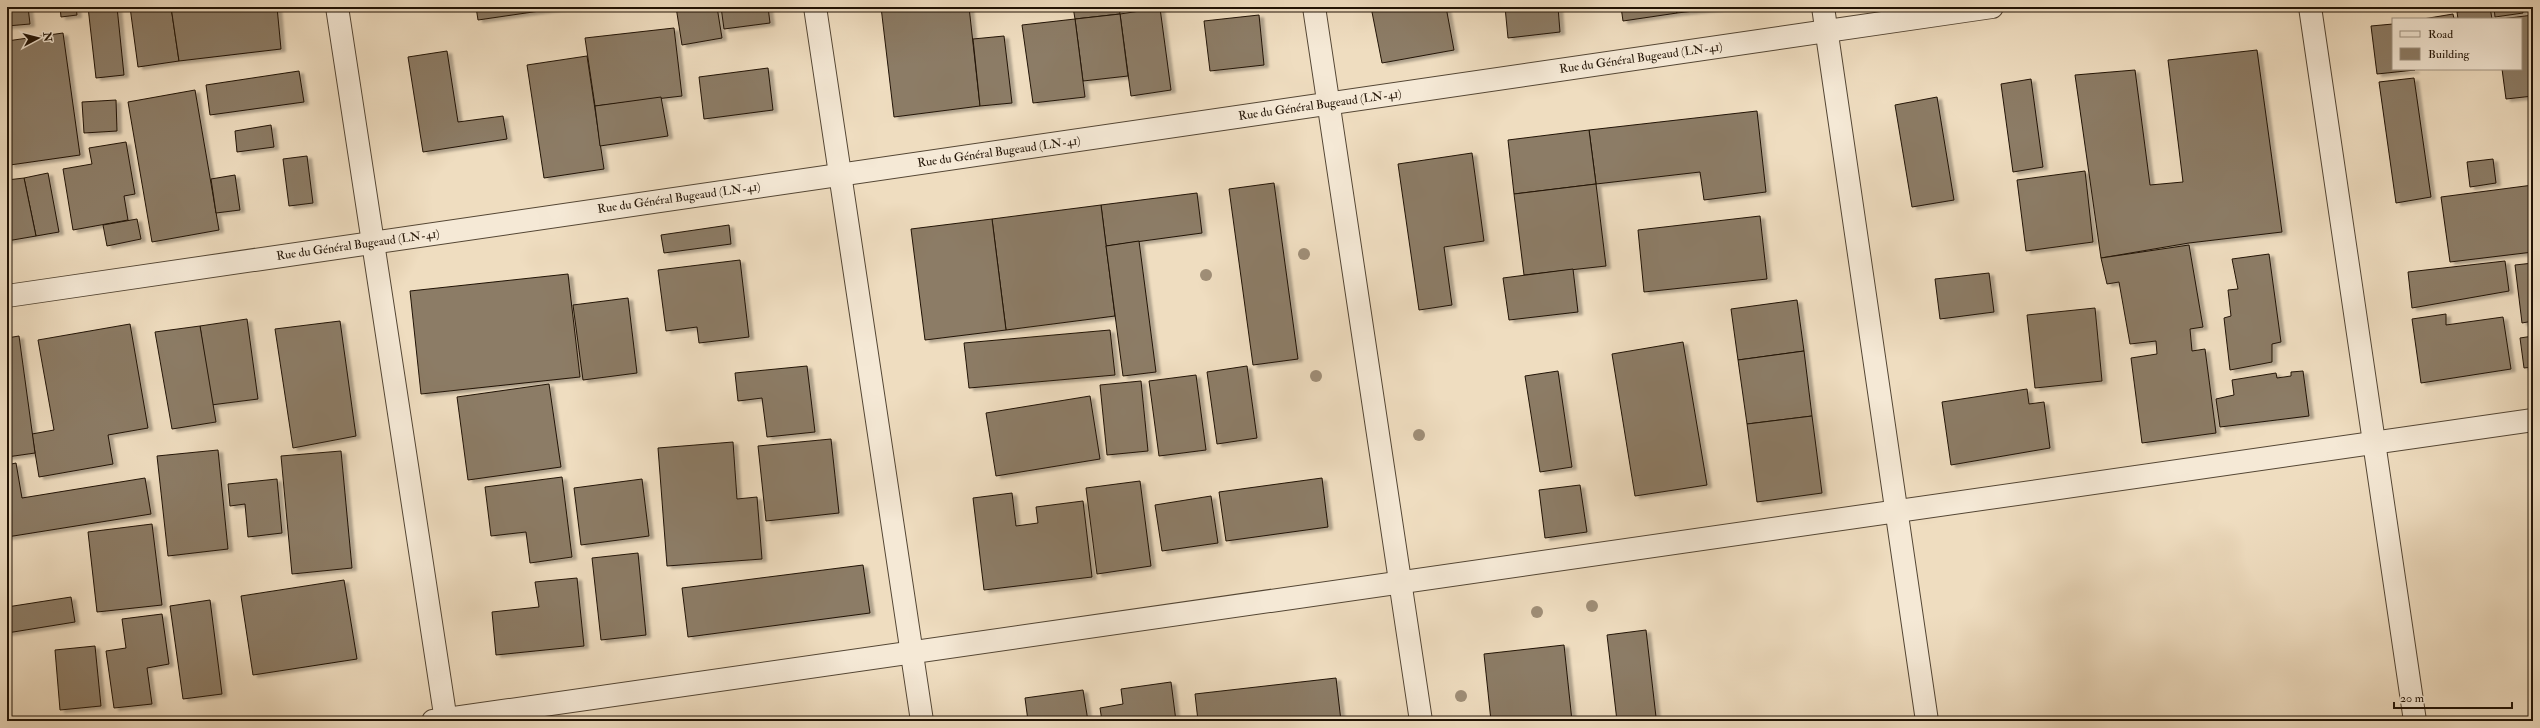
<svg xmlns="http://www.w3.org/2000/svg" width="2540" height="728" font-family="'IM FELL Double Pica',serif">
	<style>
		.building { fill: #8c7c66; stroke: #211305; filter: url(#shadow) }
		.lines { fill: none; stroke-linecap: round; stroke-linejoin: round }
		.minor-casing { stroke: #544634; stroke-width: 24 }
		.minor { stroke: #f5e9d6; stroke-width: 22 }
		.tree { fill: #9f8e77 }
		.labels { text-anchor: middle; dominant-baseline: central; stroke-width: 4; stroke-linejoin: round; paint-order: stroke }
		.street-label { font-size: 12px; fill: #211305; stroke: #f5e9d6 }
	</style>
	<defs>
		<filter id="shadow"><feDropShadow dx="4.5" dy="2.5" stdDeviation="1" flood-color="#0004"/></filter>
	</defs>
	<rect width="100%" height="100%" fill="#efddc0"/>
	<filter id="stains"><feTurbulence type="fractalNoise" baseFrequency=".005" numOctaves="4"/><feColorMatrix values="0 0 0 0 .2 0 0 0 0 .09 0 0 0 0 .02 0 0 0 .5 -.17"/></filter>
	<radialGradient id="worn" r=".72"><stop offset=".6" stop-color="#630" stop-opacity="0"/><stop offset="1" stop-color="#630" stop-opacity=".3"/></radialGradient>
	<!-- building -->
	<g class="building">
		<polygon points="7,7 28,7 30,24 7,26"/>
		<polygon points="60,7 76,7 77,15 61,17"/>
		<polygon points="88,7 117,7 124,75 96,78"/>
		<polygon points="130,7 171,7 179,61 138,67"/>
		<polygon points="171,7 277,7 281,49 179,61"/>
		<polygon points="476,7 567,7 478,20"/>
		<polygon points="676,7 717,7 722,38 682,45"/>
		<polygon points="721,7 768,7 770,23 724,29"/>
		<polygon points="881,7 969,7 980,106 894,117"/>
		<polygon points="1073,7 1119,7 1120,14 1075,19"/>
		<polygon points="1371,7 1446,7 1454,50 1382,63"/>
		<polygon points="1505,7 1558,7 1560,32 1508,38"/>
		<polygon points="1621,7 1676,7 1677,13 1623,21"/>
		<polygon points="1676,7 1719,7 1719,8 1677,13"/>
		<polygon points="2490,7 2492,19 2458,19 2457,12"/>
		<polygon points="2522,7 2523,13 2495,17 2494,8"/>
		<polygon points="1160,8 1171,90 1131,96 1120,14"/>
		<polygon points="1120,14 1128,76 1083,81 1075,19"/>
		<polygon points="2453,14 2454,19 2423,19"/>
		<polygon points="1259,15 1264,65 1210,71 1204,21"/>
		<polygon points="2533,15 2533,96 2506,99 2502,69 2521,69 2521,19 2501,19"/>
		<polygon points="1075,19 1085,97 1033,103 1022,25"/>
		<polygon points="2393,24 2393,69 2415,70 2377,74 2371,26"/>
		<polygon points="674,28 682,96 595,106 585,38"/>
		<polygon points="63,33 80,155 10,165 7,142 7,41"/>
		<polygon points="1004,36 1012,103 980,106 973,39"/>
		<polygon points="2257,50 2282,232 2189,243 2101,258 2075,75 2135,70 2150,185 2183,182 2168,60"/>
		<polygon points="447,51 458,122 503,116 507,139 423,152 408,57"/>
		<polygon points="587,56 604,169 544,178 527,65"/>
		<polygon points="768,68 773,110 704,119 699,77"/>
		<polygon points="299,71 304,102 210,115 206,85"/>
		<polygon points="2414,78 2431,197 2396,203 2379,82"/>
		<polygon points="2031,79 2043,167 2013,172 2001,84"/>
		<polygon points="195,90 219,230 152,242 128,102"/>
		<polygon points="661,97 668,136 600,146 595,106"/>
		<polygon points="1937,97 1954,200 1912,207 1895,105"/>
		<polygon points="116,100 117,131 84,133 82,102"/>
		<polygon points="1757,111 1766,192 1704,200 1700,172 1596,184 1589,130"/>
		<polygon points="271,125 274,147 237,152 235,131"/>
		<polygon points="1589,130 1596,184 1514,194 1508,140"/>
		<polygon points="126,142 135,194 124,196 128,220 73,230 63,169 92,164 89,148"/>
		<polygon points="1472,153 1484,241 1444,247 1452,305 1419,310 1398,164"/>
		<polygon points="307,156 313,203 289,206 283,159"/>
		<polygon points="2493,159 2496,183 2470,187 2467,162"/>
		<polygon points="2085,171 2093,242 2026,251 2017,180"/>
		<polygon points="48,173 59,232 36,236 24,178"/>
		<polygon points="235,175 240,210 216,213 211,179"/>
		<polygon points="24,178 36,236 7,241 7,180"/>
		<polygon points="1274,183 1298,359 1253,365 1229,189"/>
		<polygon points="1596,184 1606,266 1524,275 1514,194"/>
		<polygon points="2533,185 2533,252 2450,262 2441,197"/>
		<polygon points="1197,193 1202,233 1106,246 1101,205"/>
		<polygon points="1101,205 1115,316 1006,330 992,219"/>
		<polygon points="1760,216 1767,279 1644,292 1638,230"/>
		<polygon points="137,219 141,239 107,246 103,225"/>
		<polygon points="992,219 1006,330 925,340 911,229"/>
		<polygon points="729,225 731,244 664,253 661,235"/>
		<polygon points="1139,241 1156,372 1123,376 1106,246"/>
		<polygon points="2189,245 2203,327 2190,329 2192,351 2205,349 2216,433 2142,443 2131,358 2157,354 2156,341 2130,344 2119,282 2107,284 2101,258"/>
		<polygon points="2269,254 2281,342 2272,344 2272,362 2230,370 2224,318 2231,316 2228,290 2238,289 2232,259"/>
		<polygon points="740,260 749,337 699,343 697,327 666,331 658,270"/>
		<polygon points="2505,261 2509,291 2412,308 2408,272"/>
		<polygon points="2533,263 2533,321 2522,323 2515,265"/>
		<polygon points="1573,269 1578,312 1509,320 1503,278"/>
		<polygon points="1989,273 1994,312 1940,319 1935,279"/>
		<polygon points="568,274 580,377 421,394 410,291"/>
		<polygon points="628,298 637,373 583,380 573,305"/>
		<polygon points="1797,300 1804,351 1738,360 1731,309"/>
		<polygon points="2095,308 2102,381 2035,388 2027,315"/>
		<polygon points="2446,314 2446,325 2503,317 2511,369 2421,383 2412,319"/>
		<polygon points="247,319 258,399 211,405 200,326"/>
		<polygon points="340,321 356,436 293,448 275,329"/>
		<polygon points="130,324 148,428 108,435 113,464 39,477 32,434 54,430 38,340"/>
		<polygon points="200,326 216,422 172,429 155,332"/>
		<polygon points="1110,330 1115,375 969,388 964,343"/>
		<polygon points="19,336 35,453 7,457 7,338"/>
		<polygon points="2533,336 2533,367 2524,368 2520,338"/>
		<polygon points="1683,342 1707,485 1635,496 1612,354"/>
		<polygon points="1804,351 1812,416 1747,424 1738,360"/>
		<polygon points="807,366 815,432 767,437 762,398 738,401 735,373"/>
		<polygon points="1247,366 1257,438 1217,444 1207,372"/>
		<polygon points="1558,371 1572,467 1540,472 1525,376"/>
		<polygon points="2303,371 2309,416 2220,427 2216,399 2234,395 2232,380 2276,373 2277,378 2291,376 2291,372"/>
		<polygon points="1196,375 1206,450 1159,456 1149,381"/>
		<polygon points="1141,381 1148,451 1107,455 1100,385"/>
		<polygon points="549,384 561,467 468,480 457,397"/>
		<polygon points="2027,389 2029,404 2044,402 2050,448 1951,465 1942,402"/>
		<polygon points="1090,396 1100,459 996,476 986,413"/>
		<polygon points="1812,416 1822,493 1757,502 1747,424"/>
		<polygon points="831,439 839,513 766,521 758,446"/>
		<polygon points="733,442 737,499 757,497 762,559 667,566 658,448"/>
		<polygon points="218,450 228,549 168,556 157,456"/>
		<polygon points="341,451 352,568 292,574 281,456"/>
		<polygon points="16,463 22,498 145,478 151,514 7,537 7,465"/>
		<polygon points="562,477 572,557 530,563 526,532 491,536 485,487"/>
		<polygon points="1322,478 1328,527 1226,541 1219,492"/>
		<polygon points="277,479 282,533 248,537 245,504 230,506 228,484"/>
		<polygon points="642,479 649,536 581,545 574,488"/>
		<polygon points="1140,481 1151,566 1097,574 1086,488"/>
		<polygon points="1580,485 1587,532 1545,538 1539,490"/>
		<polygon points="1012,493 1016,526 1038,523 1036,507 1083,501 1092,577 984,590 973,498"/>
		<polygon points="1211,496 1218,543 1162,551 1155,505"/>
		<polygon points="152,524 162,605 97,612 88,532"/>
		<polygon points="638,553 646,635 601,640 592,558"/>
		<polygon points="863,565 870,613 688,637 682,588"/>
		<polygon points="577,578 584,646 496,655 492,612 539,607 535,582"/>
		<polygon points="344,580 357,659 253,675 241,596"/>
		<polygon points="71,597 75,622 7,633 7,607"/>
		<polygon points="210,600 222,694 183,699 170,606"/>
		<polygon points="162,614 169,664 147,668 152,704 114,708 106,651 126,648 122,619"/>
		<polygon points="1646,630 1656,717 1617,721 1607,635"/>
		<polygon points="1564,645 1572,721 1491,721 1484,654"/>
		<polygon points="95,646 101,706 60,710 55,650"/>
		<polygon points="1336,678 1341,721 1198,721 1195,694"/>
		<polygon points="1171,682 1176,721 1102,721 1100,708 1123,704 1121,689"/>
		<polygon points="1083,690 1088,721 1028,721 1025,698"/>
	</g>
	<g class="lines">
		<!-- minor casing -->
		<g class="minor-casing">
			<g id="minor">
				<polyline points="337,7 446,721"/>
				<polyline points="815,7 922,721"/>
				<polyline points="1314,7 1421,721"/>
				<polyline points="1823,7 1927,721"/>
				<polyline points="2310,7 2415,721"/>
				<polyline points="7,296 1992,7"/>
				<polyline points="433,721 2533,420"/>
			</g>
		</g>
		<!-- minor -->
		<use href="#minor" class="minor"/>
	</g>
	<!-- trees -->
	<g class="tree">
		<circle cx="1304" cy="254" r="6"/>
		<circle cx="1206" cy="275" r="6"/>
		<circle cx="1316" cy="376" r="6"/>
		<circle cx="1419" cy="435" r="6"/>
		<circle cx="1592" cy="606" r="6"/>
		<circle cx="1537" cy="612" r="6"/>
		<circle cx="1461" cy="696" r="6"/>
	</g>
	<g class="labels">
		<!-- street labels -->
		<g class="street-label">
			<text transform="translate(1641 58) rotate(-8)">Rue du Général Bugeaud (LN-41)</text>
			<text transform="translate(1320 105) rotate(-8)">Rue du Général Bugeaud (LN-41)</text>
			<text transform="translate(999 152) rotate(-8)">Rue du Général Bugeaud (LN-41)</text>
			<text transform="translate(679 198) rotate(-8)">Rue du Général Bugeaud (LN-41)</text>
			<text transform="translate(358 245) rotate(-8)">Rue du Général Bugeaud (LN-41)</text>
		</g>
	</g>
	<!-- margin -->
	<rect width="2540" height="728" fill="none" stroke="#efddc0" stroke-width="24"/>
	<rect x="8" y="8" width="2524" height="712" fill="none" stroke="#211305" stroke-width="2"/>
	<rect x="12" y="12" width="2516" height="704" fill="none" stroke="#211305"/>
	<!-- legend -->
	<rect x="2392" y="18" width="130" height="52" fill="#f5e9d6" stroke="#a09382"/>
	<rect x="2400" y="31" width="20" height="6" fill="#f5e9d6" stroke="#a09382"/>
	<text x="2428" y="38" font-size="12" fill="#211305">Road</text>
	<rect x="2400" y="48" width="20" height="12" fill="#8c7c66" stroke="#a09382"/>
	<text x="2428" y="58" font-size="12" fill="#211305">Building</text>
	<!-- north arrow -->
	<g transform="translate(38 38) rotate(83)" stroke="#f5e9d6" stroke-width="3" paint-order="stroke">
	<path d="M0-3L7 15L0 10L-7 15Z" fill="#211305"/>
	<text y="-6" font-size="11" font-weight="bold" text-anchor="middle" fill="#211305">N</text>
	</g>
	<!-- scale -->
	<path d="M2394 702v6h118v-6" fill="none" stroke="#211305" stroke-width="2"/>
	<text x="2400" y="702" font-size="12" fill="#211305" stroke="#f5e9d6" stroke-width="3" paint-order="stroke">20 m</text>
	<rect width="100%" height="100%" filter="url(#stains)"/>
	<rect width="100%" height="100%" fill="url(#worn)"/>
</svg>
